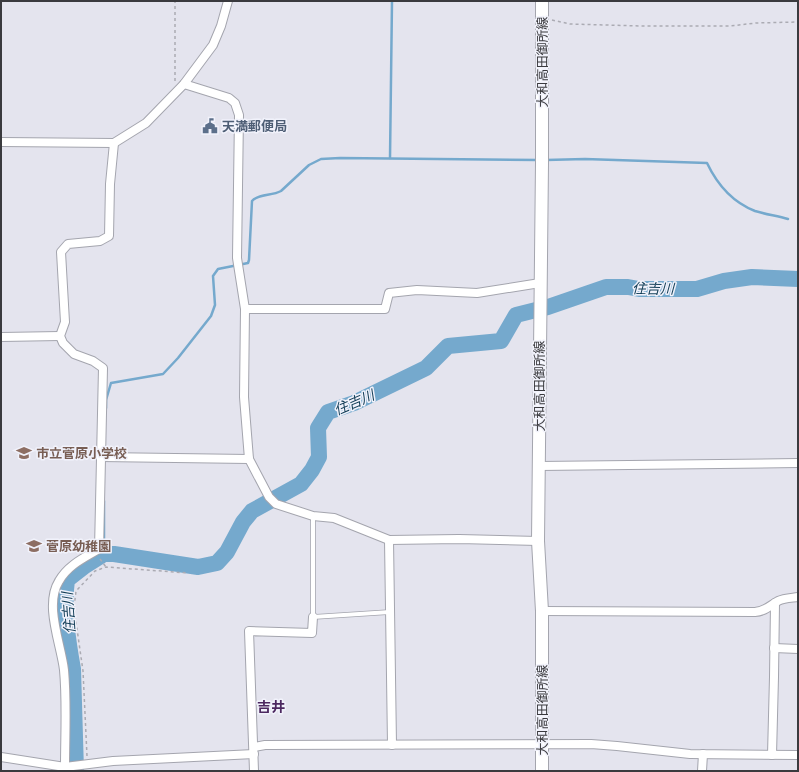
<svg xmlns="http://www.w3.org/2000/svg" width="799" height="772" font-family="'Noto Serif','Noto Sans JP',serif">
	<style>
		.lines { fill: none; stroke-linecap: round; stroke-linejoin: round }
		.stream { stroke: #75a9cd; stroke-width: 2.5 }
		.river { stroke: #75a9cd; stroke-width: 16 }
		.lane-casing { stroke: #a4a5ae; stroke-width: 5.5 }
		.street-casing { stroke: #a4a5ae; stroke-width: 10 }
		.secondary-casing { stroke: #a4a5ae; stroke-width: 14 }
		.path { stroke: #ababb3; stroke-width: 1.5; stroke-dasharray: 3 3; stroke-linecap: butt }
		.lane { stroke: #fff; stroke-width: 4 }
		.street { stroke: #fff; stroke-width: 8 }
		.secondary { stroke: #fff; stroke-width: 12 }
		.labels { text-anchor: middle; dominant-baseline: central; stroke-width: 3; stroke-linejoin: round; paint-order: stroke }
		.street-label { font-size: 13px; fill: #3a3a3e; stroke: #f1f2fb }
		.service-label { font-size: 13px; font-weight: bold; fill: #4e5e75; stroke: #f1f2fb; text-anchor: start }
		.education-label { font-size: 13px; font-weight: bold; fill: #785e54; stroke: #f1f2fb; text-anchor: start }
		.water-label { font-size: 14px; font-style: italic; fill: #123d56; stroke: #f1f2fb }
		.neighbourhood-label { font-size: 14px; font-weight: bold; fill: #4c2860; stroke: #f1f2fb }
	</style>
	<rect width="100%" height="100%" fill="#e4e4ee"/>
	<g class="lines">
		<!-- stream -->
		<g class="stream">
			<polyline points="390,158 392,1"/>
			<path d="M546 160 585 159 707 163C717 184 732 202 755 211 765 214 777 216 788 219"/>
			<path d="M106 408V400L111 383 163 374 178 358 211 316 215 305 213 276 218 269 248 263 249 260 252 201C258 194 272 196 281 191L309 165 321 159 340 158 539 160"/>
			<polyline points="104,501 104,554"/>
		</g>
		<!-- river -->
		<path class="river" d="M76 771 73 669C68 641 63 609 67 580L85 566 104 554H114L198 567 217 563 227 552 243 522 252 511 301 484 312 470 319 457 318 428 328 412 354 403 426 368 448 346 501 341 516 315 548 307 606 287H628L639 289H697L724 281 752 277 798 279"/>
		<!-- lane casing -->
		<g class="lane-casing">
			<polyline id="lane" points="313,516 313,617 390,612"/>
		</g>
		<!-- street casing -->
		<g class="street-casing">
			<g id="street">
				<polyline points="184,84 229,98 235,103 239,115 237,258 245,309 244,397 249,459 269,497 276,504 313,516 334,518 389,540 459,539 538,541"/>
				<polyline points="1,142 114,143 146,123 184,84 213,45 221,26 228,1"/>
				<polyline points="245,309 385,309 389,293 417,290 477,293 540,283"/>
				<polyline points="1,337 60,336"/>
				<polyline points="101,457 249,459"/>
				<polyline points="539,466 798,463"/>
				<polyline points="389,540 392,745"/>
				<path d="M542 611 755 612C766 611 769 606 778 601 784 598 791 598 798 597"/>
				<polyline points="774,648 798,649"/>
				<polyline points="254,747 265,745 591,744 617,746 690,754 798,755"/>
				<polyline points="772,755 774,677 775,603"/>
				<polyline points="1,757 65,767 113,761 254,754"/>
				<path d="M65 767C65 735 67 702 64 670 61 644 44 605 59 581 68 565 84 558 99 549L103 368 93 361 74 354 63 343 60 336 65 322 61 252 68 244 100 241 109 236 110 184 114 143"/>
				<polyline points="254,771 249,631 312,633 313,617"/>
				<polyline points="702,771 703,754"/>
			</g>
		</g>
		<!-- secondary casing -->
		<g class="secondary-casing">
			<polyline id="secondary" points="542,771 542,611 538,541 542,163 542,1"/>
		</g>
		<!-- path -->
		<g class="path">
			<polyline points="552,20 570,24 642,26 730,26 756,23 798,22"/>
			<polyline points="175,81 175,1"/>
			<polyline points="100,559 106,567"/>
			<polyline points="87,756 83,671 74,608 76,591 95,571 106,567 188,573"/>
		</g>
		<!-- lane -->
		<use href="#lane" class="lane"/>
		<!-- street -->
		<use href="#street" class="street"/>
		<!-- secondary -->
		<use href="#secondary" class="secondary"/>
	</g>
	<!-- icons -->
	<defs>
		<g id="civic-bare" transform="scale(1.2)"><path d="M-.6-6.5H3V-4.5H.6V-3L4-1V1h2V6H-6V1h2V-1L-.6-3ZM-1.2 2.5V6h2.4V2.5Z" fill="#5c6f8a" stroke="#f1f2fb" stroke-width="2.5" paint-order="stroke"/></g>
		<g id="school-bare" transform="scale(1.2)"><path d="M0-5L7-2L0 1L-7-2ZM-4 1L0 2.5L4 1V4Q0 6-4 4Z" fill="#8d6e63" stroke="#f1f2fb" stroke-width="2.5" paint-order="stroke"/></g>
	</defs>
	<g fill-rule="evenodd">
		<use href="#civic-bare" x="210" y="126"/>
		<use href="#school-bare" x="24" y="453"/>
		<use href="#school-bare" x="34" y="546"/>
	</g>
	<g class="labels">
		<!-- street labels -->
		<g class="street-label">
			<text transform="translate(542 62) rotate(-90)">大和高田御所線</text>
			<text transform="translate(539 386) rotate(-90)">大和高田御所線</text>
			<text transform="translate(542 710) rotate(-90)">大和高田御所線</text>
		</g>
		<!-- service labels -->
		<g class="service-label">
			<text x="222" y="126">天満郵便局</text>
		</g>
		<!-- education labels -->
		<g class="education-label">
			<text x="36" y="453">市立菅原小学校</text>
			<text x="46" y="546">菅原幼稚園</text>
		</g>
		<!-- water labels -->
		<g class="water-label">
			<text transform="translate(653 288) rotate(1)">住吉川</text>
			<text transform="translate(354 402) rotate(-23)">住吉川</text>
			<text transform="translate(68 613) rotate(-94)">住吉川</text>
		</g>
		<!-- neighbourhood labels -->
		<g class="neighbourhood-label">
			<text x="271" y="706">吉井</text>
		</g>
	</g>
	<!-- border -->
	<rect width="799" height="772" fill="none" stroke="#3a3a3e" stroke-width="4"/>
</svg>
